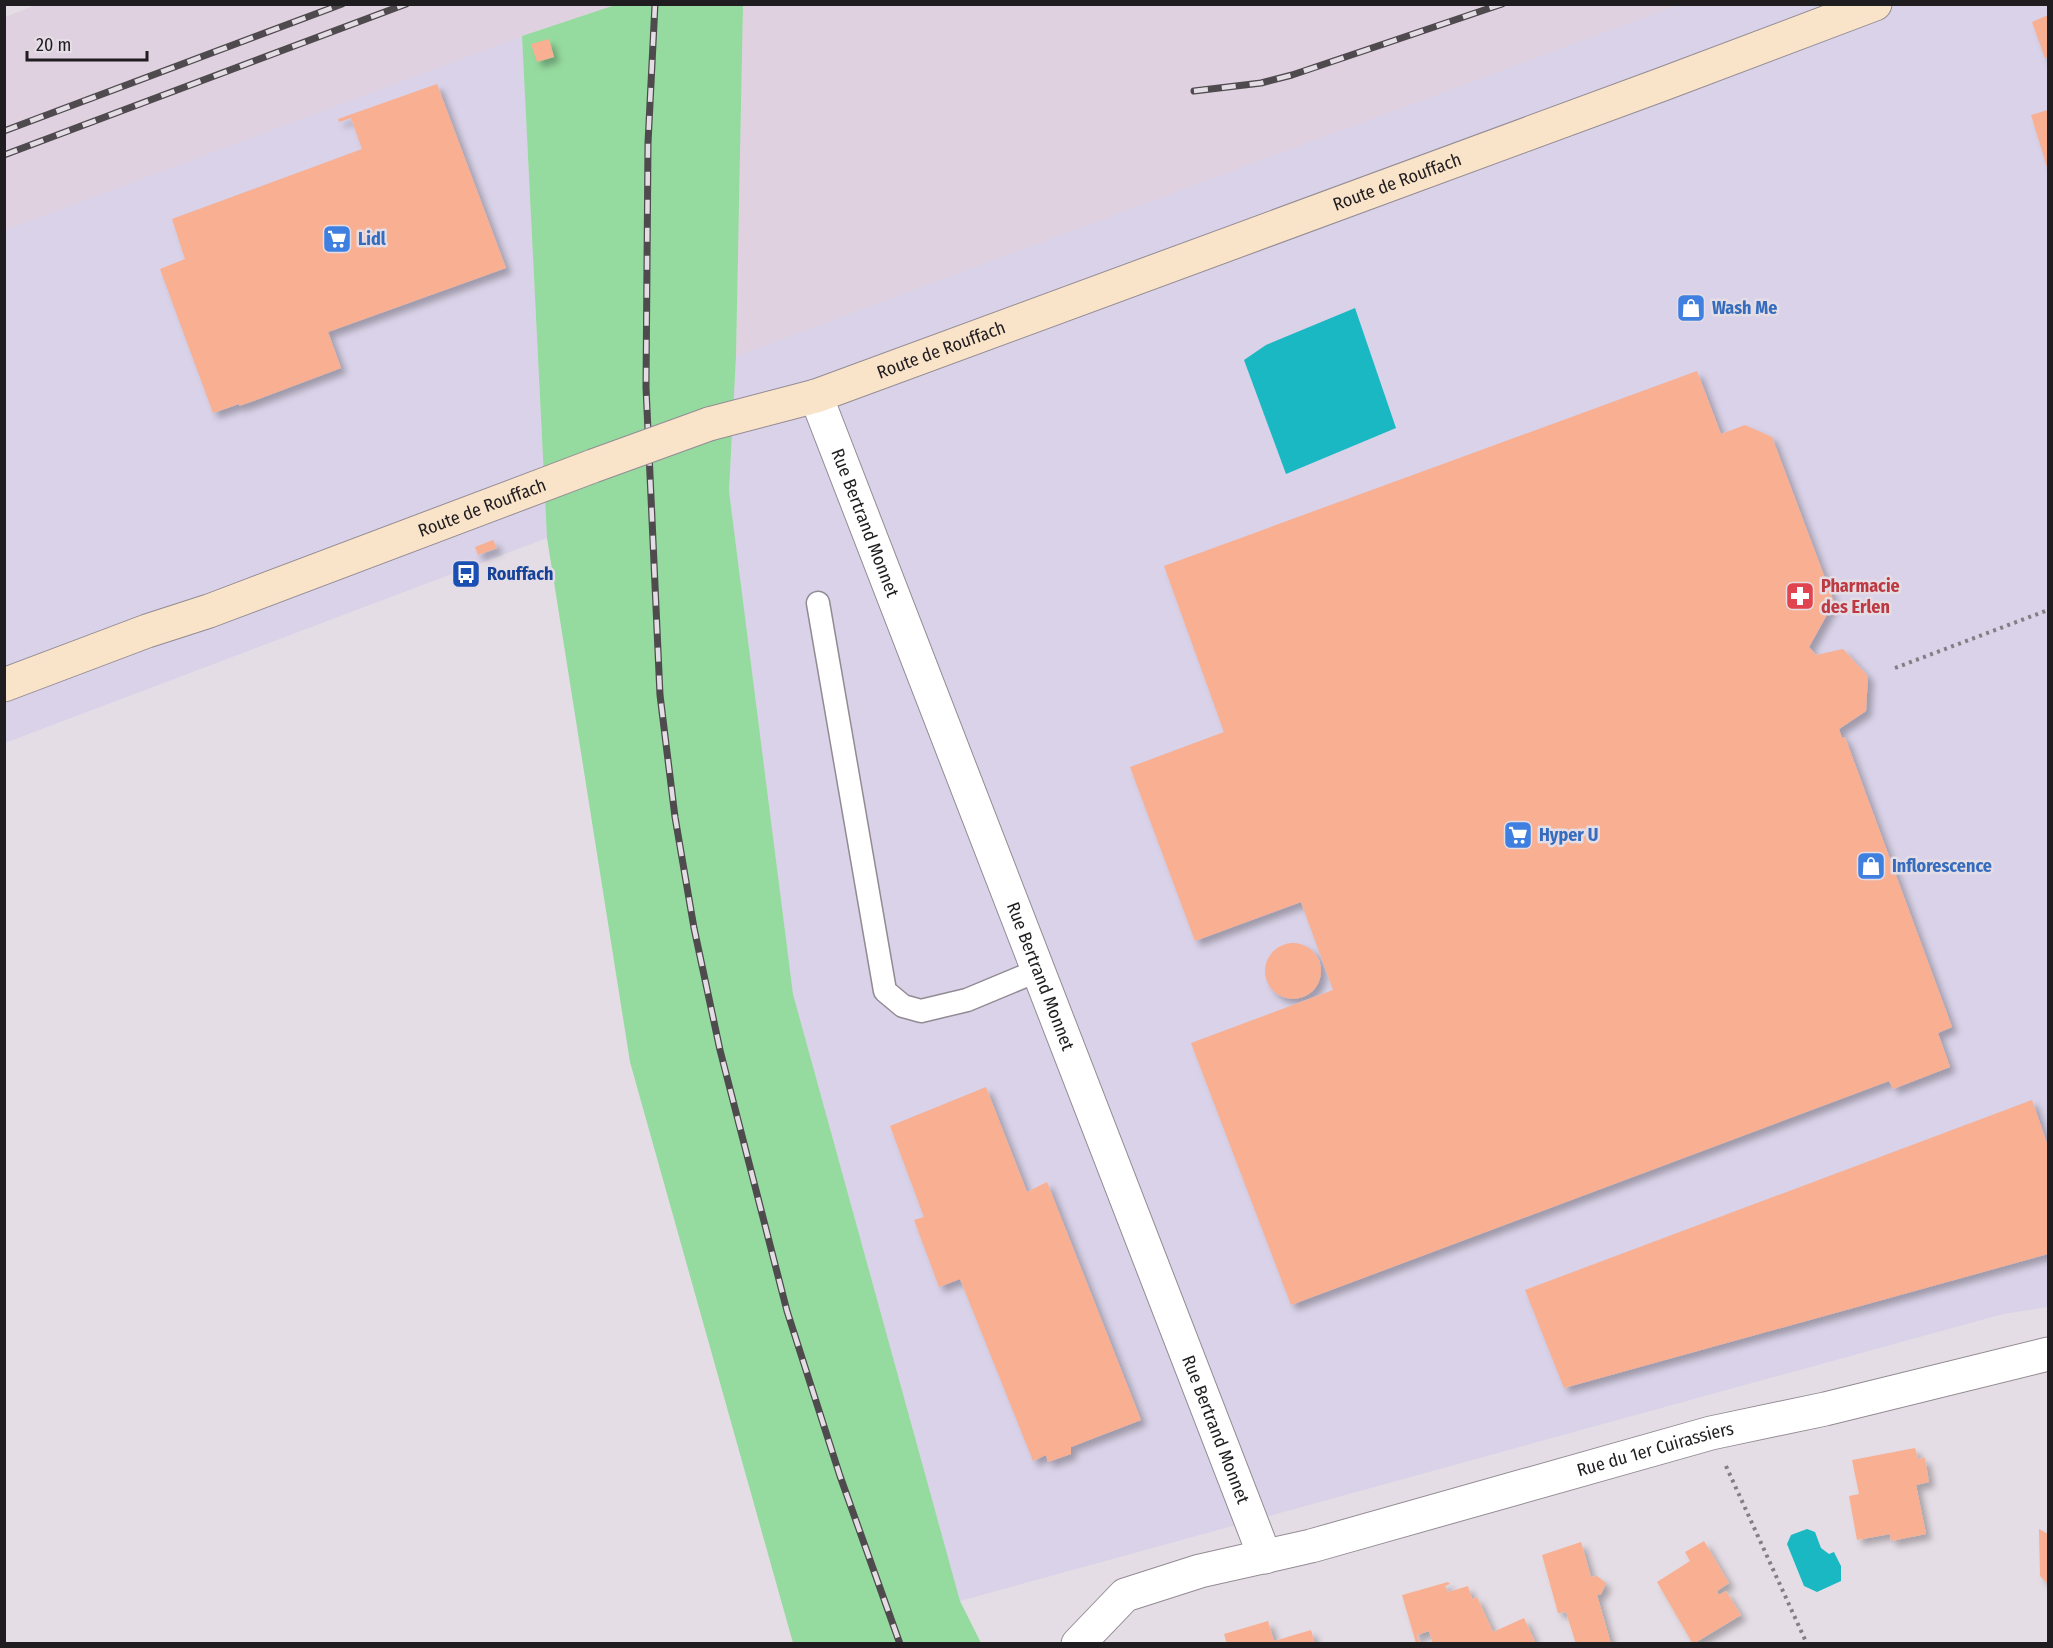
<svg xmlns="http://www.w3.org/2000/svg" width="2053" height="1648" font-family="'Fira Sans Condensed',sans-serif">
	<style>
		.commercial { fill: #d9d2e8 }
		.built { fill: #dfd1e0 }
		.green { fill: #95da9e }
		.water { fill: #19b8c3 }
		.building { fill: #f8af92; filter: url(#shadow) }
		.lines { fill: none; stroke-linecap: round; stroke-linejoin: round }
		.service-casing { stroke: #938b93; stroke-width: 25 }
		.minor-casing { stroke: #938b93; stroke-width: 35 }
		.secondary-casing { stroke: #938b93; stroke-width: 35 }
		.path { stroke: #837e83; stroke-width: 4; stroke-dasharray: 3 4.5; stroke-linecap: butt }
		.service { stroke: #fff; stroke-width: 22 }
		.minor { stroke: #fff; stroke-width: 33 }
		.secondary { stroke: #f9e3c9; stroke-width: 33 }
		.rail-casing { stroke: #4e4a4e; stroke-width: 7 }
		.rail { stroke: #e5dde5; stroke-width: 4.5; stroke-dasharray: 14; stroke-linecap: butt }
		.secondary-bridge-casing { stroke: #938b93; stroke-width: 35; stroke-linecap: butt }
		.secondary-bridge { stroke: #f9e3c9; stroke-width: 33 }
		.labels { text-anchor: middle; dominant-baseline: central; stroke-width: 5; stroke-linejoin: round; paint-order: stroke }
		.street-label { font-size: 18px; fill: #201d20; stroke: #e5dde5 }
		.shop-label { font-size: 18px; font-weight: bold; fill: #366cbe; stroke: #e5dde5; text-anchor: start }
		.transit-label { font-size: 18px; font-weight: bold; fill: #164399; stroke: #e5dde5; text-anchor: start }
		.health-label { font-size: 18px; font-weight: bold; fill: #be3a42; stroke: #e5dde5; text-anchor: start }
	</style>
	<defs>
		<filter id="shadow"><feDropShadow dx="5.5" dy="5.5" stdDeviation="3" flood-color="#0004"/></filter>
	</defs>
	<rect width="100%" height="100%" fill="#e5dde5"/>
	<!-- commercial -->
	<g class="commercial">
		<polygon points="1677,5 2048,5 2048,1307 2003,1314 960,1601 793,994 729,491 736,356"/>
		<polygon points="522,36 547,538 5,743 5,230"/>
	</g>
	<!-- built -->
	<g class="built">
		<polygon points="36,5 615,5 522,36 5,230 5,17"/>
		<polygon points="743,5 1677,5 736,356"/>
	</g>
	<!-- green -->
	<polygon class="green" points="615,5 743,5 736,356 729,491 793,994 960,1601 981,1643 793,1643 630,1062 547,538 522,36"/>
	<!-- water -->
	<g class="water">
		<polygon points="1355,308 1396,428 1286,474 1244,360 1266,345"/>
		<polygon points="1807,1529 1815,1532 1821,1548 1829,1554 1834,1552 1841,1566 1841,1581 1817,1592 1804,1586 1787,1544 1791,1535"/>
	</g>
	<!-- building -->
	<g class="building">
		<polygon points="2048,15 2048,57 2045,58 2032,22"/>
		<polygon points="549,39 554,57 537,62 531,44"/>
		<polygon points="437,84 506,268 328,332 341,368 256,400 239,406 239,404 213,413 160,269 185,259 172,219 362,149 351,118 339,122 338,119"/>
		<polygon points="2048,110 2048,170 2031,115"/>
		<polygon points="1697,371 1721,434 1745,425 1772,437 1834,602 1809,647 1816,655 1843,649 1868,676 1866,711 1839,729 1842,738 1845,737 1952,1027 1938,1033 1950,1067 1893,1089 1889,1081 1291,1305 1191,1043 1333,990 1301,902 1195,941 1130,767 1224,732 1164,566"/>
		<polygon points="493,540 497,548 478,555 475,547"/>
		<circle cx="1293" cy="971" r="28"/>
		<polygon points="986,1087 1027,1192 1047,1182 1141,1420 1071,1447 1071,1454 1048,1462 1046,1455 1033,1461 960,1279 939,1287 914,1220 924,1217 890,1126"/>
		<polygon points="2032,1100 2048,1146 2048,1254 1564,1388 1525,1290"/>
		<polygon points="1915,1448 1918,1459 1925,1458 1929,1482 1916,1485 1926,1534 1891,1541 1890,1534 1857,1540 1849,1496 1859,1494 1852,1460"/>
		<polygon points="2039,1529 2048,1534 2048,1584 2040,1576"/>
		<polygon points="1704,1541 1729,1583 1717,1591 1719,1595 1726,1591 1741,1615 1693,1644 1657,1582 1690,1561 1685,1552"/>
		<polygon points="1581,1542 1591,1577 1597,1576 1606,1583 1601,1594 1597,1595 1611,1644 1576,1644 1566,1612 1558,1613 1542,1555"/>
		<polygon points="1448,1582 1450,1584 1445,1586 1448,1592 1468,1586 1472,1599 1477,1597 1493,1632 1524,1618 1536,1644 1433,1644 1429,1631 1417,1635 1420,1643 1416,1643 1402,1595"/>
		<polygon points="1268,1621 1274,1641 1311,1630 1315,1644 1227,1644 1224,1634"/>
	</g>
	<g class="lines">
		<!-- service casing -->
		<g class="service-casing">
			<polyline id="service" points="818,603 885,991 903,1006 921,1011 967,1000 1039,970"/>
		</g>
		<!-- minor casing -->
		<g class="minor-casing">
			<g id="minor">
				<path id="s1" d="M816 396 1265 1557"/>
				<path id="s2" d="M1078 1644 1125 1595 1200 1571 1311 1546 1711 1433 1825 1409 2048 1354"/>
			</g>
		</g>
		<!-- secondary casing -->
		<g class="secondary-casing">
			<g id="secondary">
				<path id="s3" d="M709 424 816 396 1663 84 1875 4"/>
				<path id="s4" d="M4 685 147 631 209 611 593 466"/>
			</g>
		</g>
		<!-- path -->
		<g class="path">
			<polyline points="1895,668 2048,610"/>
			<polyline points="1726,1466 1807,1644"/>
		</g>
		<!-- service -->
		<use href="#service" class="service"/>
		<!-- minor -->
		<use href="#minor" class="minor"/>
		<!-- secondary -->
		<use href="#secondary" class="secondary"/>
		<!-- rail casing -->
		<g class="rail-casing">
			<g id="rail">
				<polyline points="655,4 648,143 646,387 660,695 675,817 694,928 720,1050 787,1311 840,1476 900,1644"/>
				<polyline points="1194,91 1261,83 1292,75 1502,4"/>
				<polyline points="4,131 342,4"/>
				<polyline points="4,155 406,4"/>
			</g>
		</g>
		<!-- rail -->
		<use href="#rail" class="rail"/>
		<!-- secondary-bridge casing -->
		<g class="secondary-bridge-casing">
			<polyline id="secondary-bridge" points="593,466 709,424"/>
		</g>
		<!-- secondary-bridge -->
		<use href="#secondary-bridge" class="secondary-bridge"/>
	</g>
	<!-- icons -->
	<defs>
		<g id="supermarket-square" transform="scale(1.5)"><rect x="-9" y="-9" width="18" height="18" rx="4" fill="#3f7fe0" stroke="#e5dde5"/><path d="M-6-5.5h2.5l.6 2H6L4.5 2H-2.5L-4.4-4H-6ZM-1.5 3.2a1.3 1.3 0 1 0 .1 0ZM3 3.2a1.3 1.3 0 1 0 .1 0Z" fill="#fff"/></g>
		<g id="shop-square" transform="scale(1.5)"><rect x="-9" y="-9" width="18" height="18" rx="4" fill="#3f7fe0" stroke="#e5dde5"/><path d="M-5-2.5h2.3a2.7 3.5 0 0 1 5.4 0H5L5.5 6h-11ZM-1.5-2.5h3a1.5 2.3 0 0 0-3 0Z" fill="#fff"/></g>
		<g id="bus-square" transform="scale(1.5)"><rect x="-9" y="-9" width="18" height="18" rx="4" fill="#1a4fb4" stroke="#e5dde5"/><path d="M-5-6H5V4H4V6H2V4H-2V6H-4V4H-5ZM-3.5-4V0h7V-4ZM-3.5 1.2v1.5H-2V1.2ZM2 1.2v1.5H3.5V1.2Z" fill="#fff"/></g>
		<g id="pharmacy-square" transform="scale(1.5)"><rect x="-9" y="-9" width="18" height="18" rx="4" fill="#e0444e" stroke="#e5dde5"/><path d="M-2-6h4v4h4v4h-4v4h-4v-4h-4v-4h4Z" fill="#fff"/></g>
	</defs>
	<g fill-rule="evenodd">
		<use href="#supermarket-square" x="337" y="239"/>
		<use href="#shop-square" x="1691" y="308"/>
		<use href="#bus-square" x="466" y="574"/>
		<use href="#pharmacy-square" x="1800" y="596"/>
		<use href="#supermarket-square" x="1518" y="835"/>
		<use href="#shop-square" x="1871" y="866"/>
	</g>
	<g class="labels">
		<!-- street labels -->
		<g class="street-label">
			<text stroke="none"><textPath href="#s3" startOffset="730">Route de Rouffach</textPath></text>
			<text stroke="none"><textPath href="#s3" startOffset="244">Route de Rouffach</textPath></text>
			<text stroke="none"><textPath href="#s4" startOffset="510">Route de Rouffach</textPath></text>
			<text stroke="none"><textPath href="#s1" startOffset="136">Rue Bertrand Monnet</textPath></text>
			<text stroke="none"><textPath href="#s1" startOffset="622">Rue Bertrand Monnet</textPath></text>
			<text stroke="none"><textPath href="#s1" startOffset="1108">Rue Bertrand Monnet</textPath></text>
			<text stroke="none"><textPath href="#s2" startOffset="618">Rue du 1er Cuirassiers</textPath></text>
		</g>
		<!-- shop labels -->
		<g class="shop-label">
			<text x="358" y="239">Lidl</text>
			<text x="1712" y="308">Wash Me</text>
			<text x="1539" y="835">Hyper U</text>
			<text x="1892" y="866">Inflorescence</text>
		</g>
		<!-- transit labels -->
		<g class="transit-label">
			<text x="487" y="574">Rouffach</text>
		</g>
		<!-- health labels -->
		<g class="health-label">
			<text x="1821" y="586">Pharmacie<tspan x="1821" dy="21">des Erlen</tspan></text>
		</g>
	</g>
	<!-- border -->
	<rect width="2053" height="1648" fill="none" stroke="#201d20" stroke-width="12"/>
	<!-- scale -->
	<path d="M27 51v9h120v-9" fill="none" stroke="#201d20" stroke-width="3"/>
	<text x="36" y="51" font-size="18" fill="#201d20" stroke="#e5dde5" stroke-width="4.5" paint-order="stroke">20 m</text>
</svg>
